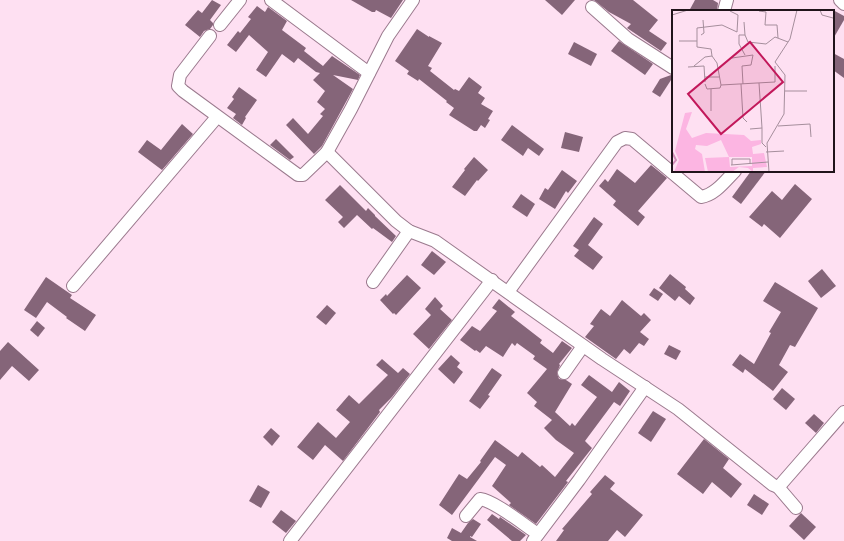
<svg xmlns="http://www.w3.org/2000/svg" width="844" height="541" font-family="Bitter,serif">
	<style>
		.building { fill: #856579 }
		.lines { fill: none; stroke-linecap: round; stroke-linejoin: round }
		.minor-casing { stroke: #9b7a8e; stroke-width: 14 }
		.minor { stroke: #fff; stroke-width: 12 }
		.inset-river { fill: none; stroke: #d28db9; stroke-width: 2 }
		.inset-road { fill: none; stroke: #a58e9c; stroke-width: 1 }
		.view { fill: #c2185b; fill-opacity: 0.15; stroke: #c2185b; stroke-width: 2 }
		.inset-edge { fill: none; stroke: #20141b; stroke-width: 2 }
	</style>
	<rect width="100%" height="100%" fill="#fee0f2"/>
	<!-- building -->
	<g class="building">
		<polygon points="212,0 221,5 210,20 213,23 213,25 210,29 204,31 200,37 185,25 198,10 202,13"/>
		<polygon points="351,0 403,0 391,18 376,10 375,12 372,12"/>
		<polygon points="545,0 575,0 562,15"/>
		<polygon points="594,0 633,0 658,20 649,31 667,43 661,51 627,28 631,24 609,12"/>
		<polygon points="695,0 713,0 718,3 717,11 689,11"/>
		<polygon points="257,6 265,12 268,7 287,21 282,30 306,48 304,51 323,66 332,56 360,75 358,80 333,75 353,89 322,146 314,154 286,125 293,118 308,134 323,116 320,114 325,109 317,102 325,91 313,80 320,73 316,72 298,58 294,63 282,54 266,77 256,70 268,52 249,35 236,52 227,45 238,31 240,33 251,19 248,17"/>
		<polygon points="833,10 844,16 844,20 833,39"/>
		<polygon points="417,29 429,37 429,36 442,43 428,66 432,68 430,71 454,90 455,89 459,91 469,77 482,87 478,93 485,98 481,104 493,111 488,119 490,120 485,128 481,125 477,131 474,131 449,115 454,108 446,102 447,101 419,79 418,81 407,74 409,71 395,61"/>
		<polygon points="619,41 653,64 645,75 611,51"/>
		<polygon points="574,42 597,54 591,66 568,54"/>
		<polygon points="833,53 844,59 844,78 833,70"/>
		<polygon points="671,75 673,75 673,77 660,97 652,92 660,79"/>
		<polygon points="239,87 257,100 245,117 246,118 242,125 233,118 236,114 227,108 234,99 232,97"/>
		<polygon points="182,124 193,134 162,170 138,152 147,140 161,150"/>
		<polygon points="512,125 544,149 539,156 528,148 523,156 501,140"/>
		<polygon points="565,132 583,137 579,152 561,148"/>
		<polygon points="276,139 294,157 290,160 270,145"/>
		<polygon points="474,157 488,170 478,181 477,180 465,196 452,187 465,170 464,169"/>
		<polygon points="651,165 667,178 638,211 645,217 638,226 613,205 616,201 599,186 605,179 608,182 617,169 635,183"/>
		<polygon points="562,170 577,181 568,193 566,191 555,209 539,199 545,188 548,190"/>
		<polygon points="751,171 766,171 741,204 732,197"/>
		<polygon points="795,184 812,199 780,238 764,224 762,227 749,217 772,191 782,200"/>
		<polygon points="340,185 366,211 368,208 375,215 375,216 396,236 392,242 373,228 372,229 357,215 344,228 338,222 343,217 325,200"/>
		<polygon points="521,194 535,204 527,217 512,207"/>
		<polygon points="594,217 603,224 588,245 603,257 593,270 574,256 579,250 573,246"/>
		<polygon points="432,251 446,262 434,275 421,265"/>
		<polygon points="822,269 836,286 821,298 808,281"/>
		<polygon points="670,274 686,287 685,289 695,298 690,305 679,296 675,301 659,288"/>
		<polygon points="407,275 421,288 396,315 394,313 393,314 380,300 386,294 387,296"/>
		<polygon points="46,277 72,295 70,298 96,315 85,331 66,318 67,317 47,302 36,318 24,310"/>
		<polygon points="775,282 818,308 795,347 790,345 779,365 788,372 773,391 745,369 743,373 732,365 740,354 754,364 771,333 769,332 781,312 763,301"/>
		<polygon points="654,288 663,294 658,301 649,295"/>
		<polygon points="435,297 443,306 440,309 452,320 429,349 413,334 431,315 425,309"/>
		<polygon points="499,299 515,312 511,316 542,340 540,343 553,353 562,341 572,348 559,364 560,365 557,373 559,379 566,380 572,384 555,412 570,426 572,423 575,426 597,397 581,385 589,375 612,392 619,382 630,391 620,406 614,402 585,441 592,448 566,481 568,482 536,524 509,505 511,503 492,486 506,465 495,457 452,515 439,505 459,474 467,479 481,462 480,461 495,440 518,457 522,452 540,467 542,465 555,477 574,453 556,440 544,428 552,420 534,406 537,402 527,393 547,369 533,359 535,356 517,343 515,346 512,343 503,357 486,346 480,353 476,350 475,351 460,340 472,326 480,331 497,311 492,308"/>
		<polygon points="622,300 641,316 644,313 651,320 640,332 649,339 644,346 639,343 630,354 624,349 616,359 585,337 594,326 590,324 601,309 610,316"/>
		<polygon points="327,305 336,313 326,325 316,317"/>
		<polygon points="37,321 45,328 38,337 30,330"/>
		<polygon points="8,342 39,370 29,381 12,366 0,380 0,351"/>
		<polygon points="669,345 681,351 676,360 664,354"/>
		<polygon points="451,355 460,363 457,367 463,372 454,384 438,369"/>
		<polygon points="382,359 398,373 403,368 410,374 392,397 379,410 380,412 343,461 325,445 313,460 297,447 318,422 336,438 350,422 336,410 349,395 359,404 388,375 376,365"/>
		<polygon points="492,368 502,375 488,395 490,396 480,409 469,401"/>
		<polygon points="782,388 795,399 786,410 773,399"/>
		<polygon points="653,411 666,419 651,442 638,433"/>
		<polygon points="814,414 824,423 816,433 805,423"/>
		<polygon points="271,428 280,436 272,446 263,437"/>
		<polygon points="704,439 729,459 723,468 742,484 731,498 712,482 703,494 677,474"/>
		<polygon points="605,475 615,483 610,489 643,515 625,537 617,530 608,541 556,541 564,530 562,529 592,494 590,492"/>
		<polygon points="258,485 270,492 261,508 249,501"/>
		<polygon points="754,494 769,504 762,515 747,505"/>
		<polygon points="281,510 296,521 286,533 272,522"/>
		<polygon points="801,513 816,527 804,540 789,526"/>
		<polygon points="492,514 499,519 500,517 526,535 520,541 512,541 487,520"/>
		<polygon points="473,519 481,524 472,537 470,536 470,537 477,541 452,541 447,538 452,528 461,533 468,523"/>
	</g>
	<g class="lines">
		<!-- minor casing -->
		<g class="minor-casing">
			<g id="minor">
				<polyline points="271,0 369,73"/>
				<polyline points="840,0 844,4"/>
				<polyline points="592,7 628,39 673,68"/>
				<polyline points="724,11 727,0"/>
				<polyline points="220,25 240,0"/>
				<polyline points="210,36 180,75 178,86 183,91 298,175 303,175 327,152 396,221 409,231 435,241 602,359 678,409 773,485 778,487 782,483 844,412"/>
				<polyline points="327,152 351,109 388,36 413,0"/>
				<polyline points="373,282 409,231"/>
				<polyline points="73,286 217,117"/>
				<path d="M508 292 617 142 625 138 632 139 701 197C715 195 725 181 735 171"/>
				<polyline points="564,373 583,346"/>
				<polyline points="778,487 796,508"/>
				<path d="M466 516 480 499C495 501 524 525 538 534"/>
				<polyline points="290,541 492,280"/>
				<polyline points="533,541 579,480 645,387"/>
			</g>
		</g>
		<!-- minor -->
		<use href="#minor" class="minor"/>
	</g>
	<!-- overview -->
	<g transform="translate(672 10)">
		<rect width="162" height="162" fill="#fee0f2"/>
		<path d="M20 102 14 119 20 128 34 123 72 125 79 131 89 130V134L80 137 81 144 92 143 95 157 81 158V162L76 158 67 157 60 162H36L33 148 57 147 49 130 35 136 24 135 23 139 30 144 33 162H2L7 150 3 141 13 103ZM57 147H80V156L58 157Z" fill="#fcb5e2" fill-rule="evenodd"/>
		<path class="inset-river" d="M0 142 4 150 0 155"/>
		<path class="inset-road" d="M148 0 150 5 161 8M87 1 94 2 93 15H105L106 28M0 5 16 0M72 12 73 25M29 25 32 23 31 10M7 31H25M73 45 67 34V25H73L76 32 94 34 103 27 116 32M60 48 81 45 79 55 70 56 71 74M22 56 33 47 40 46M16 57 32 56 33 72M33 67H47M87 73 90 118M33 74 35 79 48 78 49 75 103 72V56M69 74 71 108 75 112M49 75 45 53 40 46 39 39 25 37V18L50 15 65 22 66 5 58 1M113 81H135M39 101V79M106 116 138 114 139 127M78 119 90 118V133L94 137M94 142 112 141M59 155 96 152M60 155V149H78V154M97 162 95 133 112 104 113 65 103 52 118 29 125 0"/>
		<path class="view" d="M78 32 111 72 49 124 16 84Z"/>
		<rect width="162" height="162" class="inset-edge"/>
	</g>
</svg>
